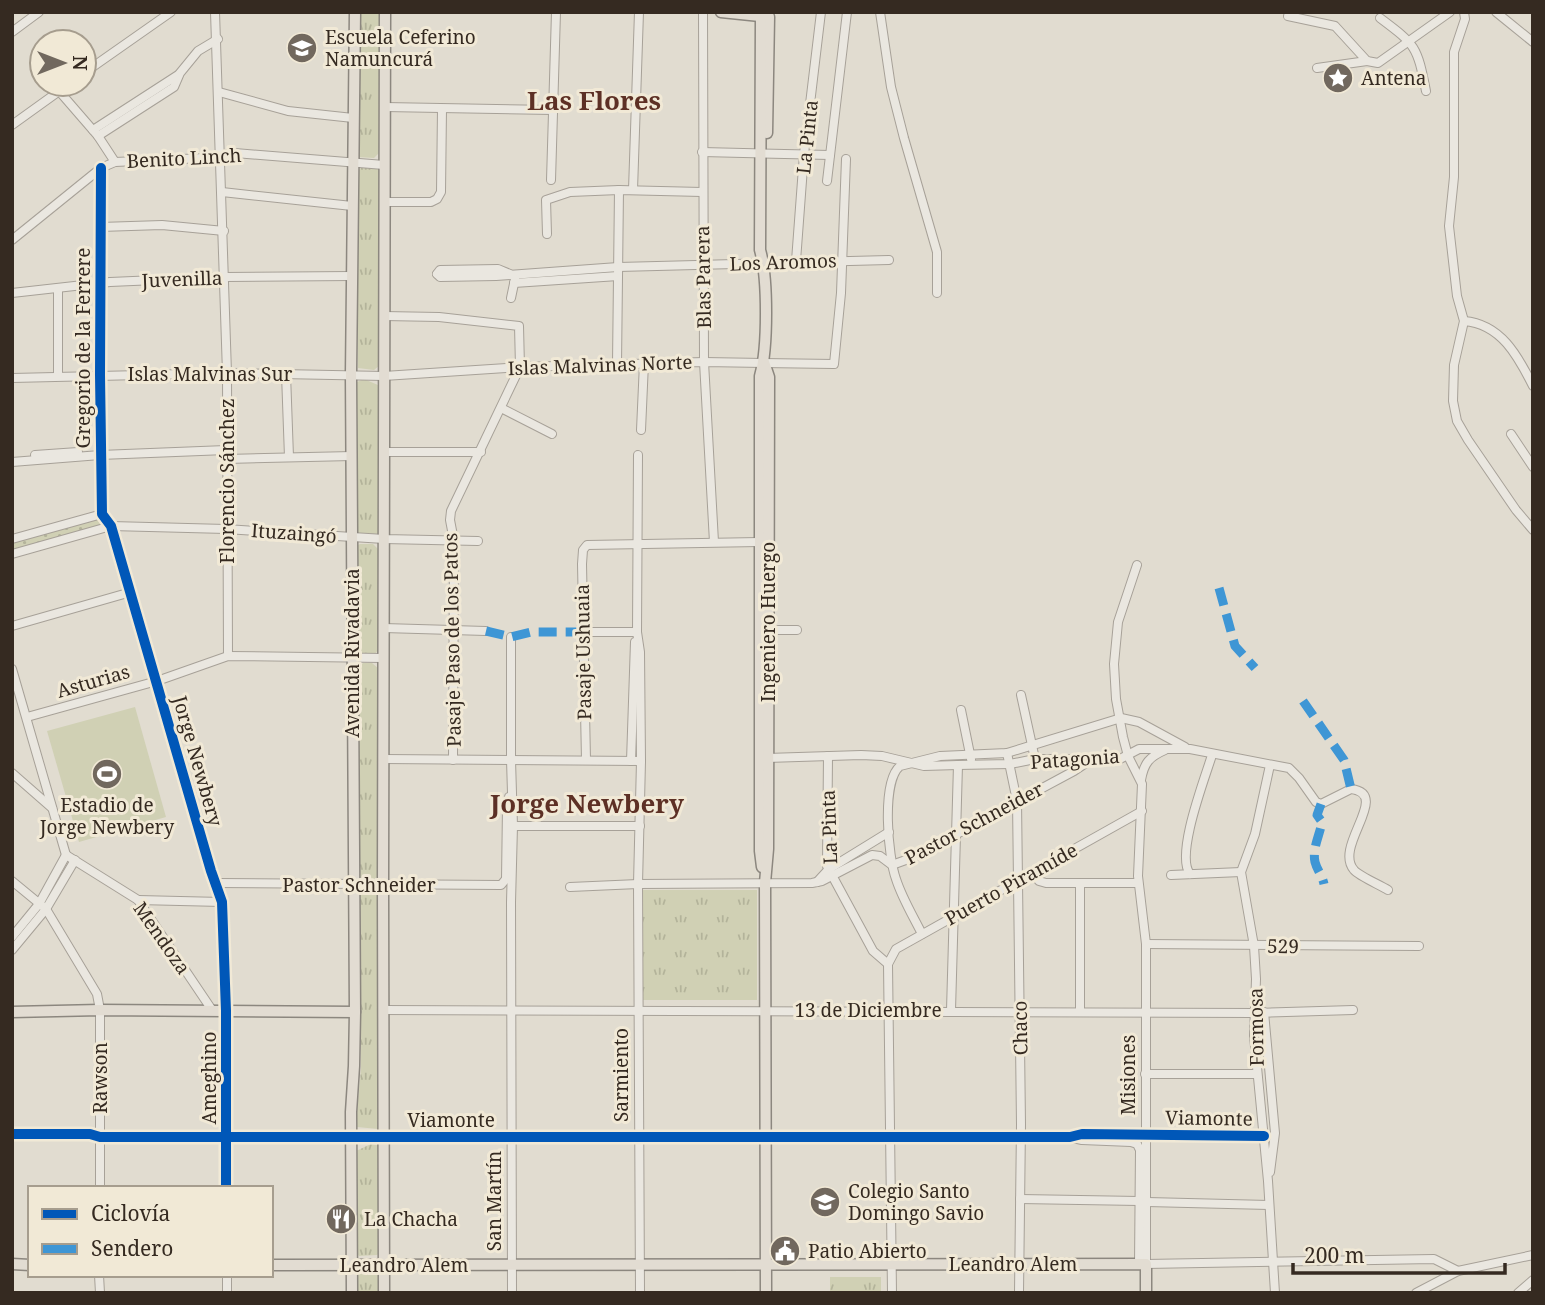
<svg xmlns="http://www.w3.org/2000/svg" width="1545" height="1305" font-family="'Noto Serif',serif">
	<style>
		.grass { fill: url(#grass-dots) }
		.park { fill: url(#park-tufts) }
		.pitch { fill: #d0d0b4 }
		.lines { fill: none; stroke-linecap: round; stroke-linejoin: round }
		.minor-casing { stroke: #a7a198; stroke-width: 10 }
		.major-casing { stroke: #8c877f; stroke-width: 13 }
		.minor { stroke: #eae7e0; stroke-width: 8 }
		.major { stroke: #e2dcd2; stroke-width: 10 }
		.quiet { stroke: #3e96d5; stroke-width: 9; stroke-dasharray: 18 9; stroke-linecap: butt }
		.cycleway-casing { stroke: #f1e9d6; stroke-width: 15 }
		.cycleway { stroke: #0057b8; stroke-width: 10 }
		.labels { text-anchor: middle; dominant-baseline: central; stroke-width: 6; stroke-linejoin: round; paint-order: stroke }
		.poi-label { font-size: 19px; fill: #352a21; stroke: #f1e9d6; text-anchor: start }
		.street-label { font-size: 19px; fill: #352a21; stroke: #f1e9d6 }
		.district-label { font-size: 26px; font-weight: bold; fill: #5d3025; stroke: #f1e9d6 }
	</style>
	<defs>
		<pattern id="grass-dots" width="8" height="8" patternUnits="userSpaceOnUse" patternTransform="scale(1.75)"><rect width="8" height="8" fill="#d0d0b4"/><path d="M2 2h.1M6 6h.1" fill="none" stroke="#b3b39a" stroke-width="1.8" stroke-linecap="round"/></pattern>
		<pattern id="park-tufts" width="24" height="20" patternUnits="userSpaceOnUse" patternTransform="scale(1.75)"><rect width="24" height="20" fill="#d0d0b4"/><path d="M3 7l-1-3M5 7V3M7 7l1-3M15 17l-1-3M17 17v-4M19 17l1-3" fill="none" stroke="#b3b39a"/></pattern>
	</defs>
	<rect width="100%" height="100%" fill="#e1dcd0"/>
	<!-- grass -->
	<polygon class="grass" points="102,514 111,526 12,554 12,539"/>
	<!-- park -->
	<g class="park">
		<polygon points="360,12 381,12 379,153 374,158 358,157"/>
		<polygon points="365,165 374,166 379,169 379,366 374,370 358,368 357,171"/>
		<polygon points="364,379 378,385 379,532 377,535 361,535 357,533 356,527 357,382"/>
		<polygon points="360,544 373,544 379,550 379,649 374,655 357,653 356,546"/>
		<path d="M363 663H372L379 669V875C374 882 363 881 357 875V669Z"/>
		<polygon points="366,889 377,889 379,894 379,1107 381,1121 378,1129 357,1127 356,1123 361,1069 360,893"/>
		<rect x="643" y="890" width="114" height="110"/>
		<polygon points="371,1144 381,1146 382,1251 377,1255 359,1256 356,1252 356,1151"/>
		<polygon points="365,1269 378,1269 382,1274 382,1293 357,1293 357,1275"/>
		<rect x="830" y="1277" width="51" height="16"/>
	</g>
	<!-- pitch -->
	<polygon class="pitch" points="135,707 166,817 79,842 47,731"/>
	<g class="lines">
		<!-- minor casing -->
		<g class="minor-casing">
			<g id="minor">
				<polyline points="215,12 227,373 228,656"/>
				<polyline points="703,12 704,362 714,542"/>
				<polyline points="880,12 891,87 904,138 937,252 937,293"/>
				<polyline points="1464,12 1465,19 1454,52 1454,177 1449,226 1457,296 1464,321 1454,365 1453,401 1457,421 1468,440 1516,510 1533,530"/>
				<polyline points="1496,12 1533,42"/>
				<polyline points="1288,16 1335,26 1367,61 1378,63 1450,12"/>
				<path d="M1380 18C1416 45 1417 46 1426 91"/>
				<polyline points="12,32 39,12"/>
				<polyline points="1317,68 1367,61"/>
				<polyline points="84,73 171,12"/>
				<polyline points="59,91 98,136 115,162"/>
				<polyline points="219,92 288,111 353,118"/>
				<polyline points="385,107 553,110"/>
				<polyline points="12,125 69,84"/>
				<polyline points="93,130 178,75"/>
				<polyline points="98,136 174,87 180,73 198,51 218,39"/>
				<polyline points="702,152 830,155"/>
				<polyline points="101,168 100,375 102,514 111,526 211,871 222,902 226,1011 226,1188"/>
				<polyline points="551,180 556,12"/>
				<polyline points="827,181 847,12"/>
				<polyline points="633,190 639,12"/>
				<polyline points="222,192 352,206"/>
				<polyline points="384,202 431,202 437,199 441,192 442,109"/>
				<polyline points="100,227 162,225 224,231"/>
				<polyline points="547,234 546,200 570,192 619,190 702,192"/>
				<polyline points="12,240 101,168 115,162 204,158 235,153 384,165"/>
				<polyline points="796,261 804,154 821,12"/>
				<polyline points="437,274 440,277 496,276 618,267 889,260"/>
				<polyline points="437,274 440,270 498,269 510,274"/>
				<polyline points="514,283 618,276"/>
				<polyline points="58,289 58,376"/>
				<polyline points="12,293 110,282 225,277 352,276"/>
				<polyline points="511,298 515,279"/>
				<polyline points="384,316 439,317 519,326 520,367 451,511 450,520 454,541 453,760"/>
				<path d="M1464 321C1501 324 1518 356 1533 386"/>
				<polyline points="617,364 619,190"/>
				<polyline points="286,374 289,457"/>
				<polyline points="12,378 227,373 384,376 520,367 704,362 834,364 841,293 846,159"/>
				<polyline points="501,408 552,434"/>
				<polyline points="641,430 644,363"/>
				<polyline points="1511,434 1533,467"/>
				<polyline points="383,452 481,452"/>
				<polyline points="35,455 78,452"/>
				<polyline points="638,455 637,632 640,652 641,761 638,884 640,1293"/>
				<polyline points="226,459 352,456"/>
				<polyline points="12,462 100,455 226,450"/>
				<polyline points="12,539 102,514"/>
				<polyline points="12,554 111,526 226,529 384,539 478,541"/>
				<polyline points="1137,565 1118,622 1114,664 1116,699 1123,737 1128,756 1142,784 1138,876 1146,944 1146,1264 1434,1259 1458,1271"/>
				<polyline points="12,626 131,592"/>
				<polyline points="384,628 486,631"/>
				<polyline points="768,630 797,630"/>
				<polyline points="584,632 637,632"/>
				<polyline points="511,637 511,760 513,826 511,902 512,1293"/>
				<polyline points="12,669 66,855"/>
				<polyline points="1021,695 1035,759"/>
				<polyline points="961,710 971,759"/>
				<polyline points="27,717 157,681 228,656 383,658"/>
				<polyline points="1007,753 1017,801 1021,1124 1019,1293"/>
				<polyline points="828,756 827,866 873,951 888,964"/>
				<path d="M767 758 861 755 882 756 924 766 958 765 1010 764 1035 759H1120L1139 749H1190L1289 768 1299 778 1316 802 1321 804 1351 789C1392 794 1333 846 1354 870 1359 876 1380 885 1388 890"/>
				<polyline points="384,759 641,761"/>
				<polyline points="586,760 582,564 583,550 587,545 759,542"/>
				<polyline points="631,761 635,642"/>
				<polyline points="1270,765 1255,834 1241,872 1254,946 1256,979 1254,1036 1268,1181 1275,1293"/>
				<polyline points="12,773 52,808"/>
				<path d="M1141 780C1144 763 1149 757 1165 750"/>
				<polyline points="513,826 640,826"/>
				<polyline points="66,855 138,900 212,1010"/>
				<polyline points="1033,874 1039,881 1046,883 1138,883"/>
				<path d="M1190 874C1175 855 1205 778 1212 755"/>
				<polyline points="1171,875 1241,872"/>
				<polyline points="12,881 46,909 97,994 100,1010 100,1188"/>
				<polyline points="817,882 829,869 889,832"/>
				<polyline points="217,883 501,885 506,879 507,807 509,797"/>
				<polyline points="1080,883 1080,1011"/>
				<polyline points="570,887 638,884 812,883 822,881 872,855 880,856 892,865 914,857 1074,771 1092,759"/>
				<polyline points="138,900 222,902"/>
				<path d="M922 934C913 916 902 898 896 879 888 857 881 782 900 766L940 756 1007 753 1121 718 1139 722 1185 747"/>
				<polyline points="12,937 39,904 66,855"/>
				<polyline points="1146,944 1419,946"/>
				<polyline points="12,950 46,909 75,860"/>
				<polyline points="383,1010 1255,1013 1353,1010"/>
				<polyline points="951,1010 958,765"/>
				<polyline points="1264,1012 1275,1133 1270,1172"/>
				<polyline points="1145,1074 1257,1074"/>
				<polyline points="12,1134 90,1134 100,1137 1070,1137 1082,1134 1264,1136"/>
				<polyline points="1073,1138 1082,1140 1131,1142 1137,1144 1140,1150 1139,1264"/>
				<polyline points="1020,1199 1139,1201"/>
				<polyline points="1147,1202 1269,1205"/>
				<polyline points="99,1275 100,1293"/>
				<polyline points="227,1275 227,1293"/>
				<polyline points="892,1293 888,964 896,949 1142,811"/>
				<polyline points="1416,1293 1458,1271 1533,1255"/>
				<polyline points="1518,1293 1533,1280"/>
			</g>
		</g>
		<!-- major casing -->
		<g class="major-casing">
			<g id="major">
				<polyline points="721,12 769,17 767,133"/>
				<path d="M761 16 760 250C768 278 768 348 760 376V851L762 867"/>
				<polyline points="764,362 769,377 768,849 765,883 766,1293"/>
				<polyline points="12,1012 100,1010 355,1012"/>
				<polyline points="12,1264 30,1265"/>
				<polyline points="271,1265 1146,1264 1146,1293"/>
				<polyline points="352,1293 351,1112 354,1066 355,1012 351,375 355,12"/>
				<polyline points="384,1293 383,886 385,12"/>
			</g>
		</g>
		<!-- minor -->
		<use href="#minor" class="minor"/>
		<!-- major -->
		<use href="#major" class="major"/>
		<!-- quiet -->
		<g class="quiet">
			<polyline points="1219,588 1235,646 1255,668"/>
			<polyline points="486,631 511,637 531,632 584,632"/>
			<polyline points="1303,701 1344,760 1351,789"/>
			<path d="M1321 804 1317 815 1322 822C1320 834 1312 849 1315 862 1317 870 1322 875 1324 884"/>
		</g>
		<!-- cycleway casing -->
		<g class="cycleway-casing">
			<g id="cycleway">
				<polyline points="101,168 100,375 102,514 111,526 211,871 222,902 226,1011 226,1188"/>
				<polyline points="12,1134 90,1134 100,1137 1070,1137 1082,1134 1264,1136"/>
			</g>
		</g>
		<!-- cycleway -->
		<use href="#cycleway" class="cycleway"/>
	</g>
	<!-- icons -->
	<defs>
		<g id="school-disc" transform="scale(1.575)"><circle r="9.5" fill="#71685e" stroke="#f1e9d6"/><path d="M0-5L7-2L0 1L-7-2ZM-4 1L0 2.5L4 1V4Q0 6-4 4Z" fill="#fff"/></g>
		<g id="sight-disc" transform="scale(1.575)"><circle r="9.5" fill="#71685e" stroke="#f1e9d6"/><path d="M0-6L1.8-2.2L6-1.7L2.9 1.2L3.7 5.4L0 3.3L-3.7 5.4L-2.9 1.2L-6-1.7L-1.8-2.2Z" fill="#fff"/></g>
		<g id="stadium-disc" transform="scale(1.575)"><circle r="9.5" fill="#71685e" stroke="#f1e9d6"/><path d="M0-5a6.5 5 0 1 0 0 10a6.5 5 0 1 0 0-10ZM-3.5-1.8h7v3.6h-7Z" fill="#fff"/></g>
		<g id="restaurant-disc" transform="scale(1.575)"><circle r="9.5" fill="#71685e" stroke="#f1e9d6"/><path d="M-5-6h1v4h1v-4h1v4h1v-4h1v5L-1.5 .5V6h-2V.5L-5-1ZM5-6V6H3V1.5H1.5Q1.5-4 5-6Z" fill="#fff"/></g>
		<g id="civic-disc" transform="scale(1.575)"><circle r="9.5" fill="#71685e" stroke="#f1e9d6"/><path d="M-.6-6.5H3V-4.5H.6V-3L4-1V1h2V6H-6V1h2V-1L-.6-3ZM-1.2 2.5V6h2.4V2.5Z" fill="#fff"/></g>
	</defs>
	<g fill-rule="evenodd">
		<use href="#school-disc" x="302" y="48"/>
		<use href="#sight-disc" x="1338" y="78"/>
		<use href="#stadium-disc" x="107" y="774"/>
		<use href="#school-disc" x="825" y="1202"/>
		<use href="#restaurant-disc" x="341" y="1219"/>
		<use href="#civic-disc" x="785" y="1251"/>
	</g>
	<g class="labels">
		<!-- poi labels -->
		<g class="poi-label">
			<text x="325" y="37">Escuela Ceferino<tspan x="325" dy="22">Namuncurá</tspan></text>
			<text x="1361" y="78">Antena</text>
			<text x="107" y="805" text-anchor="middle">Estadio de<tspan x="107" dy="22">Jorge Newbery</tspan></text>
			<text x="848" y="1191">Colegio Santo<tspan x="848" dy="22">Domingo Savio</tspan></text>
			<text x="364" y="1219">La Chacha</text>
			<text x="808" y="1251">Patio Abierto</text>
		</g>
		<!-- street labels -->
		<g class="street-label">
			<text transform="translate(807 137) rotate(-84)">La Pinta</text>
			<text transform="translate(184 158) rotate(-3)">Benito Linch</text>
			<text transform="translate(783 262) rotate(-2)">Los Aromos</text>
			<text transform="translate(703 277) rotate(-91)">Blas Parera</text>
			<text transform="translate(182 279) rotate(-2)">Juvenilla</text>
			<text transform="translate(83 348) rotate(-90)">Gregorio de la Ferrere</text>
			<text transform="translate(600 365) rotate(-2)">Islas Malvinas Norte</text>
			<text x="210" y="374">Islas Malvinas Sur</text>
			<text transform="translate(227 481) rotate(-90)">Florencio Sánchez</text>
			<text transform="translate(294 533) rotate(4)">Ituzaingó</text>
			<text transform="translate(768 622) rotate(-90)">Ingeniero Huergo</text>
			<text transform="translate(452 640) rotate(-91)">Pasaje Paso de los Patos</text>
			<text transform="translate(583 652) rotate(-91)">Pasaje Ushuaia</text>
			<text transform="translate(352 653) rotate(-90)">Avenida Rivadavia</text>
			<text transform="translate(93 681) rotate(-16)">Asturias</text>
			<text transform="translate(1075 759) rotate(-4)">Patagonia</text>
			<text transform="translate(198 761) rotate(74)">Jorge Newbery</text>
			<text transform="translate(974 823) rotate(-28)">Pastor Schneider</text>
			<text transform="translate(829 827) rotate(-92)">La Pinta</text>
			<text transform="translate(1011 884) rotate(-29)">Puerto Piramíde</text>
			<text x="359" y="885">Pastor Schneider</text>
			<text transform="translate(162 938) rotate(55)">Mendoza</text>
			<text transform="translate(1283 946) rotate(1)">529</text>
			<text x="868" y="1010">13 de Diciembre</text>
			<text transform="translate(1256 1027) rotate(-91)">Formosa</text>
			<text transform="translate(1020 1028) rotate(-91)">Chaco</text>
			<text transform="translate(621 1075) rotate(-90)">Sarmiento</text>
			<text transform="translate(1128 1075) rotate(-90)">Misiones</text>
			<text transform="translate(100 1078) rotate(-90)">Rawson</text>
			<text transform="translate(209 1078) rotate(-90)">Ameghino</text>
			<text transform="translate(1209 1118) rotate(1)">Viamonte</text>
			<text x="451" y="1120">Viamonte</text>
			<text transform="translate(494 1201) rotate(-90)">San Martín</text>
			<text x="1013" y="1264">Leandro Alem</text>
			<text x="404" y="1265">Leandro Alem</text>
		</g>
		<!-- district labels -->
		<g class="district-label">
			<text x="594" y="100">Las Flores</text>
			<text x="587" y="803">Jorge Newbery</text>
		</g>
	</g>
	<!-- border -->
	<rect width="1545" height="1305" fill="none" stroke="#352a21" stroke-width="28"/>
	<!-- legend -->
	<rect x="28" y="1186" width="245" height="91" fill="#f1e9d6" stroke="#a69d8e" stroke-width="2"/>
	<rect x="42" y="1209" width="35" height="10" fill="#0057b8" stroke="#a69d8e" stroke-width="2"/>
	<text x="91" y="1221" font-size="21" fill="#352a21">Ciclovía</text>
	<rect x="42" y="1244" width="35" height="10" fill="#3e96d5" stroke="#a69d8e" stroke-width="2"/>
	<text x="91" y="1256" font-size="21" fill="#352a21">Sendero</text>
	<!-- north arrow -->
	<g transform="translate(63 63) rotate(90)"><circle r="33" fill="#f1e9d6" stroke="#a69d8e" stroke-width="2"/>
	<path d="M0-5L12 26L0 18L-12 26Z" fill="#71685e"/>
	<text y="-10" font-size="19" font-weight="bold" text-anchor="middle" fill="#352a21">N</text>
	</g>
	<!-- scale -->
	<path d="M1293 1263v10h212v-10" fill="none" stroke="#352a21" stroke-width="3.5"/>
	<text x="1304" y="1263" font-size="21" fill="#352a21" stroke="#f1e9d6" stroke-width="5" paint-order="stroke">200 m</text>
</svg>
